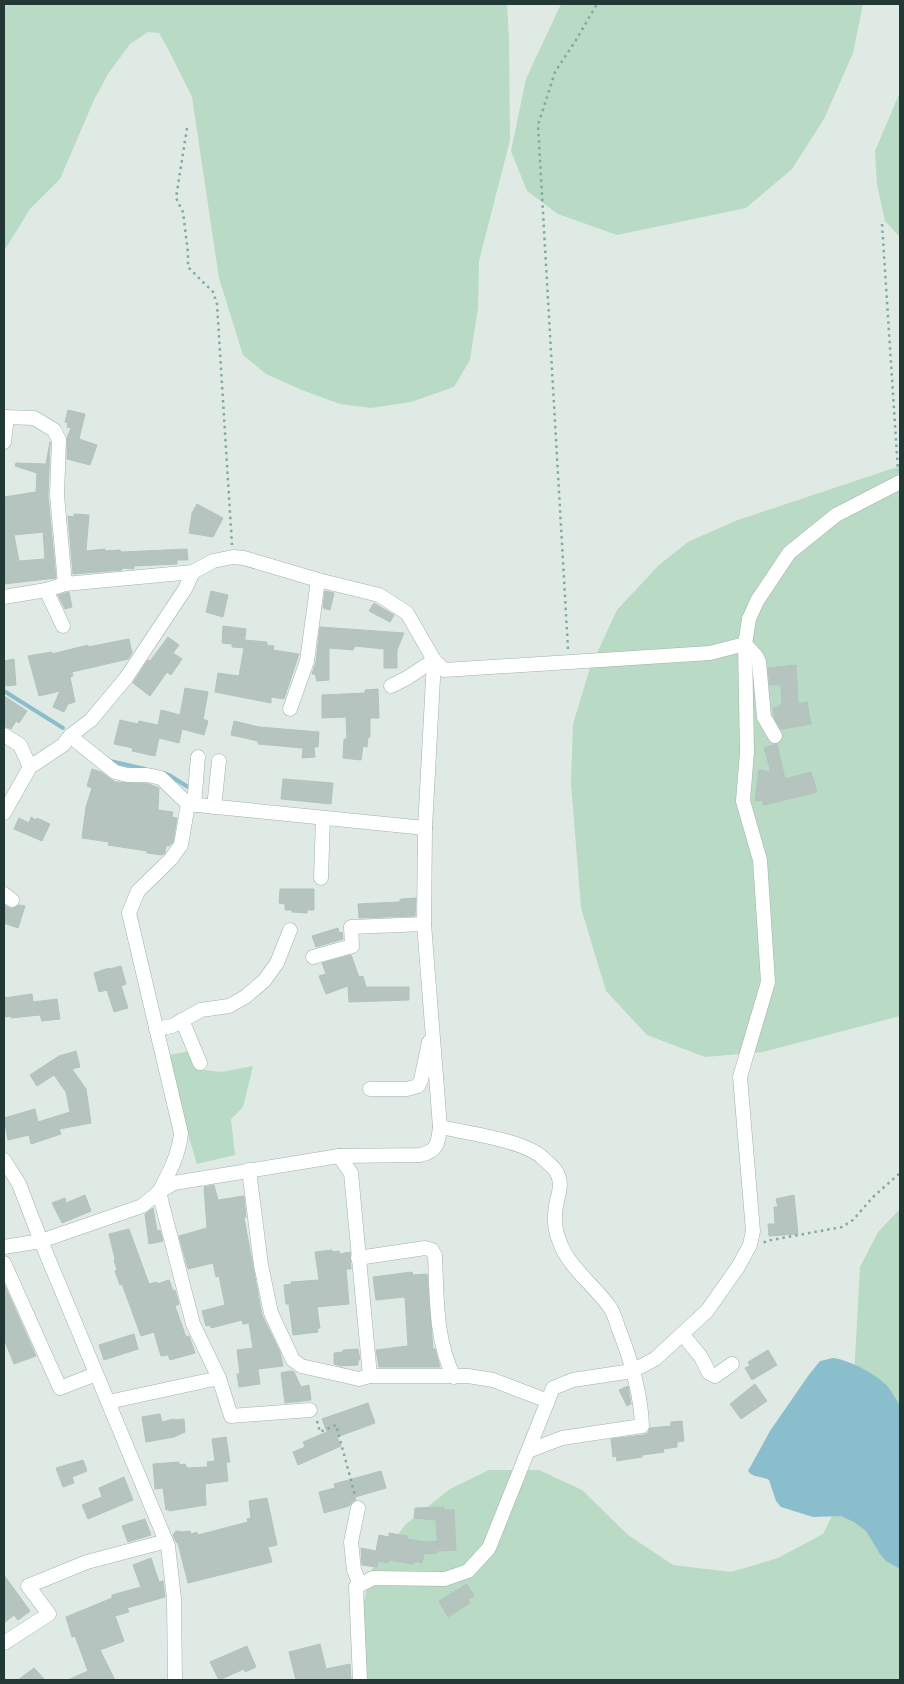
<svg xmlns="http://www.w3.org/2000/svg" width="904" height="1684" font-family="Commissioner,sans-serif">
	<style>
		.green { fill: #b9dac4 }
		.water { fill: #8abecc }
		.lines { fill: none; stroke-linecap: round; stroke-linejoin: round }
		.stream { stroke: #8abecc; stroke-width: 4 }
		.building { fill: #b5c4bf; stroke: #b2c3bd; fill-rule: evenodd }
		.street-casing { stroke: #a2b1ac; stroke-width: 15 }
		.path { stroke: #81aba1; stroke-width: 2.5; stroke-dasharray: 2.5 4; stroke-linecap: butt }
		.street { stroke: #fff; stroke-width: 14 }
	</style>
	<rect width="100%" height="100%" fill="#dfeae5"/>
	<!-- green -->
	<g class="green">
		<polygon points="4,4 507,4 509,40 510,140 479,261 478,308 470,360 454,387 411,402 371,408 340,404 302,390 266,374 243,355 219,278 192,97 167,47 159,33 148,32 130,44 108,74 94,100 60,179 30,209 4,251"/>
		<polygon points="561,4 863,4 853,53 824,119 792,169 746,208 617,235 558,214 527,191 511,151 526,79"/>
		<polygon points="900,92 900,237 885,221 877,185 875,151"/>
		<polygon points="900,466 900,1016 763,1052 705,1057 647,1035 606,991 581,908 571,783 573,724 590,668 617,610 659,565 688,542 735,521"/>
		<polygon points="190,1051 197,1069 221,1072 253,1066 243,1107 231,1119 235,1155 197,1164 187,1131 169,1055"/>
		<polygon points="900,1209 900,1680 365,1680 360,1621 370,1572 405,1525 450,1489 489,1470 539,1470 582,1490 628,1535 673,1565 731,1572 778,1558 823,1534 843,1494 854,1377 860,1267 878,1232"/>
	</g>
	<!-- water -->
	<path class="water" d="M833 1358C850 1360 878 1375 889 1388 893 1394 896 1400 900 1405V1569L886 1561 880 1554 866 1531 854 1522 841 1516 813 1517 781 1507 776 1501 769 1480C762 1476 753 1478 748 1471L770 1431 808 1376 820 1361Z"/>
	<g class="lines">
		<!-- stream -->
		<g class="stream">
			<polyline points="4,691 63,728"/>
			<polyline points="110,761 145,769"/>
			<polyline points="164,773 169,775 188,787"/>
		</g>
	</g>
	<!-- building -->
	<g class="building">
		<polygon points="68,410 85,414 79,439 97,445 90,465 67,459 67,438 71,428 67,427 68,423 65,422"/>
		<path d="M50 442 48 496 56 578 4 584V497L36 492 37 473 15 466 16 463 46 464ZM43 532 45 559 19 561 14 535Z"/>
		<polygon points="197,504 223,518 213,537 189,533 192,513"/>
		<polygon points="74,514 89,515 86,551 105,549 105,551 120,550 121,552 187,549 188,560 177,560 177,564 134,566 134,569 122,568 122,570 73,574 68,516 74,517"/>
		<polygon points="211,591 228,595 223,617 206,612"/>
		<polygon points="325,591 334,593 330,610 323,608"/>
		<polygon points="69,592 72,607 65,609 58,595"/>
		<polygon points="374,603 394,615 390,622 369,611"/>
		<polygon points="223,626 246,629 244,646 245,640 267,642 267,645 274,646 273,650 299,654 284,699 271,697 271,703 215,692 218,673 239,676 244,648 232,647 232,644 222,643"/>
		<polygon points="320,627 404,633 397,650 397,668 384,668 384,649 355,646 353,650 329,648 329,680 317,681 315,674 312,674 316,662"/>
		<polygon points="168,637 179,645 173,653 182,659 171,675 167,672 150,696 133,683 148,660 150,661"/>
		<polygon points="129,639 132,653 128,659 72,672 73,676 70,677 75,702 68,704 64,712 53,707 60,691 39,696 28,656 52,652 52,654 88,645 88,647"/>
		<polygon points="14,659 16,685 4,686 4,661"/>
		<polygon points="796,665 798,704 807,702 811,724 781,729 775,719 773,708 781,706 780,704 782,704 781,685 770,685 768,668"/>
		<polygon points="185,688 208,692 203,719 208,721 204,735 182,729 179,743 159,738 155,756 132,751 133,748 114,744 120,720 138,724 139,721 158,725 161,710 180,715"/>
		<polygon points="378,689 379,718 370,718 370,737 368,737 367,747 363,746 361,760 343,758 344,739 347,739 346,717 322,718 322,695 365,693 365,690"/>
		<polygon points="4,696 27,711 19,723 16,721 11,729 4,726"/>
		<polygon points="234,721 259,727 319,732 318,747 314,747 315,757 302,758 303,748 258,744 258,741 231,735"/>
		<polygon points="777,744 785,779 811,772 817,792 764,805 762,800 755,801 759,770 771,772 764,748"/>
		<polygon points="92,769 101,772 115,782 149,784 159,788 158,810 173,812 172,817 177,818 173,842 169,846 166,846 165,853 162,855 147,853 147,851 108,845 109,842 82,838 86,807 92,788 87,786"/>
		<polygon points="283,779 333,783 331,804 281,799"/>
		<polygon points="31,817 36,820 37,818 50,824 42,841 14,829 19,818 29,823"/>
		<polygon points="280,889 314,889 314,910 307,910 307,913 292,912 292,910 285,910 285,904 279,903"/>
		<polygon points="416,898 415,916 359,918 358,904 399,902 401,899"/>
		<polygon points="4,905 11,909 19,905 25,906 18,928 4,923"/>
		<polygon points="338,928 339,933 342,932 343,939 316,947 312,936"/>
		<polygon points="351,955 359,977 363,976 366,987 409,987 409,1000 349,1002 348,986 326,994 319,976 326,974 322,963"/>
		<polygon points="121,966 126,984 121,986 128,1008 114,1012 107,990 99,992 94,973 109,968 110,969"/>
		<polygon points="32,994 33,1002 57,999 60,1019 42,1021 40,1015 11,1018 11,1016 5,1017 4,1016 4,998"/>
		<polygon points="76,1051 80,1067 72,1069 86,1089 91,1123 59,1129 61,1134 31,1144 29,1135 8,1140 4,1118 35,1109 38,1122 70,1112 66,1092 54,1075 37,1086 30,1075 59,1056"/>
		<polygon points="214,1185 218,1200 244,1196 246,1217 244,1218 262,1315 280,1352 283,1366 258,1369 260,1384 239,1387 237,1374 240,1374 237,1350 253,1348 249,1323 243,1324 242,1320 211,1328 210,1325 206,1326 202,1311 225,1305 219,1276 216,1277 213,1263 188,1269 179,1236 207,1228 204,1187"/>
		<polygon points="85,1195 91,1211 62,1223 52,1203 65,1198 66,1203"/>
		<polygon points="794,1195 798,1234 769,1236 768,1224 775,1224 774,1207 778,1207 776,1199"/>
		<polygon points="153,1208 157,1231 160,1230 163,1241 149,1244 145,1214"/>
		<polygon points="129,1229 149,1284 157,1282 157,1284 169,1280 173,1291 175,1290 179,1304 175,1306 186,1337 189,1336 195,1353 170,1360 168,1355 161,1356 154,1332 141,1336 122,1284 120,1285 115,1271 117,1270 114,1260 115,1259 109,1234"/>
		<polygon points="332,1250 332,1252 339,1251 340,1254 350,1252 351,1269 346,1269 349,1304 317,1307 320,1328 317,1329 318,1332 293,1335 289,1304 286,1304 284,1285 292,1284 291,1282 319,1280 315,1252"/>
		<polygon points="412,1272 413,1275 427,1274 433,1349 435,1349 440,1367 379,1367 376,1350 408,1346 405,1297 376,1300 373,1277"/>
		<polygon points="4,1284 36,1356 14,1364 4,1339"/>
		<polygon points="134,1334 138,1349 104,1360 99,1345"/>
		<polygon points="358,1349 360,1360 358,1360 358,1365 341,1366 334,1364 334,1353 343,1352 343,1350"/>
		<polygon points="768,1350 777,1365 752,1380 745,1368 750,1366 748,1362"/>
		<polygon points="290,1371 294,1372 301,1387 309,1385 311,1400 285,1403 281,1373"/>
		<polygon points="755,1384 767,1401 741,1419 730,1404"/>
		<polygon points="628,1386 631,1404 627,1406 619,1390"/>
		<polygon points="368,1403 375,1423 337,1437 341,1446 298,1465 293,1452 305,1447 303,1442 327,1432 322,1419"/>
		<polygon points="160,1414 162,1422 174,1419 174,1420 184,1419 185,1432 174,1437 146,1442 142,1417"/>
		<polygon points="682,1421 684,1441 677,1442 677,1447 663,1449 664,1452 642,1455 642,1457 617,1461 616,1456 613,1457 611,1439 643,1435 648,1433 650,1428 671,1426 671,1422"/>
		<polygon points="226,1437 230,1462 226,1462 228,1481 205,1484 206,1505 169,1511 169,1509 166,1510 163,1488 155,1489 153,1464 179,1462 179,1465 185,1464 187,1468 208,1467 207,1462 215,1461 212,1439"/>
		<polygon points="83,1460 87,1471 72,1477 74,1483 63,1487 56,1468"/>
		<polygon points="381,1471 386,1488 355,1497 356,1500 352,1502 349,1506 324,1513 319,1492 335,1488 334,1484"/>
		<polygon points="124,1477 133,1500 88,1519 82,1505 102,1497 99,1488"/>
		<polygon points="267,1498 277,1545 268,1547 272,1562 188,1583 178,1543 176,1542 173,1535 176,1531 182,1532 190,1531 191,1534 197,1532 198,1535 248,1522 247,1519 251,1518 249,1501"/>
		<polygon points="444,1507 444,1510 454,1510 456,1550 438,1551 436,1520 414,1518 415,1508"/>
		<polygon points="145,1519 151,1535 128,1542 122,1526"/>
		<polygon points="389,1533 407,1536 407,1539 426,1542 437,1541 437,1553 424,1554 422,1563 414,1561 414,1564 389,1560 388,1563 378,1561 377,1567 362,1565 361,1548 376,1551 379,1535 389,1537"/>
		<polygon points="151,1558 159,1582 163,1581 165,1597 127,1608 129,1612 115,1616 124,1641 100,1650 115,1680 68,1680 88,1671 75,1636 72,1637 66,1617 112,1598 112,1595 141,1587 133,1565"/>
		<polygon points="4,1575 30,1611 18,1620 14,1615 4,1623"/>
		<polygon points="467,1584 474,1596 468,1599 470,1603 448,1617 439,1601"/>
		<polygon points="320,1644 326,1669 350,1664 351,1680 296,1680 289,1652"/>
		<polygon points="247,1646 256,1667 245,1672 244,1669 219,1680 210,1662"/>
		<polygon points="34,1668 45,1680 18,1680"/>
	</g>
	<g class="lines">
		<!-- street casing -->
		<g class="street-casing">
			<g id="street">
				<polyline points="4,417 34,418 54,430 59,440 57,495 65,584"/>
				<polyline points="4,442 7,417"/>
				<polyline points="46,590 63,626"/>
				<polyline points="4,597 46,590 65,584 193,572 213,561 233,557 244,558 318,580 379,595 407,613 434,660 444,670 710,653 745,644 749,619 757,601 789,553 836,515 900,482"/>
				<polyline points="745,644 756,656 759,662 764,717 775,736"/>
				<polyline points="391,686 407,678 434,660"/>
				<polyline points="290,709 307,661 318,580"/>
				<polyline points="4,735 20,745 30,767 4,813"/>
				<polyline points="70,736 115,772 127,775 147,775 161,778 188,804"/>
				<polyline points="30,767 63,745 70,736 91,720 126,678 185,589 193,572"/>
				<polyline points="194,805 198,757"/>
				<polyline points="214,807 219,761"/>
				<polyline points="321,878 323,818"/>
				<polyline points="4,894 12,900"/>
				<polyline points="313,957 352,946 351,927 424,924"/>
				<polyline points="182,1020 200,1063"/>
				<polyline points="156,1029 172,1026 201,1010 229,1006 245,997 264,981 277,963 290,930"/>
				<polyline points="370,1089 407,1089 418,1086 421,1080 429,1042"/>
				<path d="M440 1127C467 1133 525 1140 544 1159 548 1163 555 1168 557 1173 563 1184 558 1195 556 1206 554 1217 555 1230 559 1240 568 1268 595 1285 611 1309 614 1314 616 1321 618 1327 630 1357 641 1393 642 1426L562 1438 528 1451"/>
				<polyline points="339,1156 351,1173 370,1376"/>
				<polyline points="4,1160 19,1184 41,1241 168,1546 174,1598 175,1680"/>
				<polyline points="249,1170 261,1265 271,1313 293,1360 301,1366 346,1376 359,1379 370,1376 468,1376 493,1380 548,1401"/>
				<path d="M4 1247 41 1241 142 1206 159 1192 174 1183 339 1156 420 1155C438 1151 438 1143 440 1127L424 924 425 828 434 660"/>
				<path d="M358 1258 425 1248 432 1250 435 1256C437 1297 435 1339 454 1377"/>
				<polyline points="4,1263 60,1388 96,1374"/>
				<polyline points="683,1335 701,1357 709,1373 715,1376 732,1364"/>
				<polyline points="108,1402 219,1378"/>
				<path d="M310 1410 231 1416 219 1378 193 1324 159 1192C169 1173 179 1155 181 1133L129 913 138 891 171 859 181 845 188 804 425 828"/>
				<polyline points="358,1508 351,1542 354,1570 360,1584"/>
				<polyline points="4,1643 49,1614 28,1586 87,1562 159,1543 165,1539"/>
				<polyline points="360,1680 356,1587 373,1578 445,1579 468,1571 489,1548 553,1388 573,1380 632,1371 655,1359 707,1311 738,1267 750,1245 753,1231 740,1077 768,982 760,860 743,801 747,752 745,644"/>
			</g>
		</g>
		<!-- path -->
		<g class="path">
			<polyline points="187,128 176,198 183,212 188,253 188,267 213,292 217,304 232,545"/>
			<polyline points="882,224 898,471"/>
			<polyline points="568,649 538,125 555,72 576,40 597,4"/>
			<polyline points="764,1243 766,1241 842,1227 853,1220 873,1197 900,1173"/>
			<polyline points="317,1421 320,1432 336,1425 355,1495"/>
		</g>
		<!-- street -->
		<use href="#street" class="street"/>
	</g>
	<!-- border -->
	<rect width="904" height="1684" fill="none" stroke="#213834" stroke-width="10"/>
</svg>
